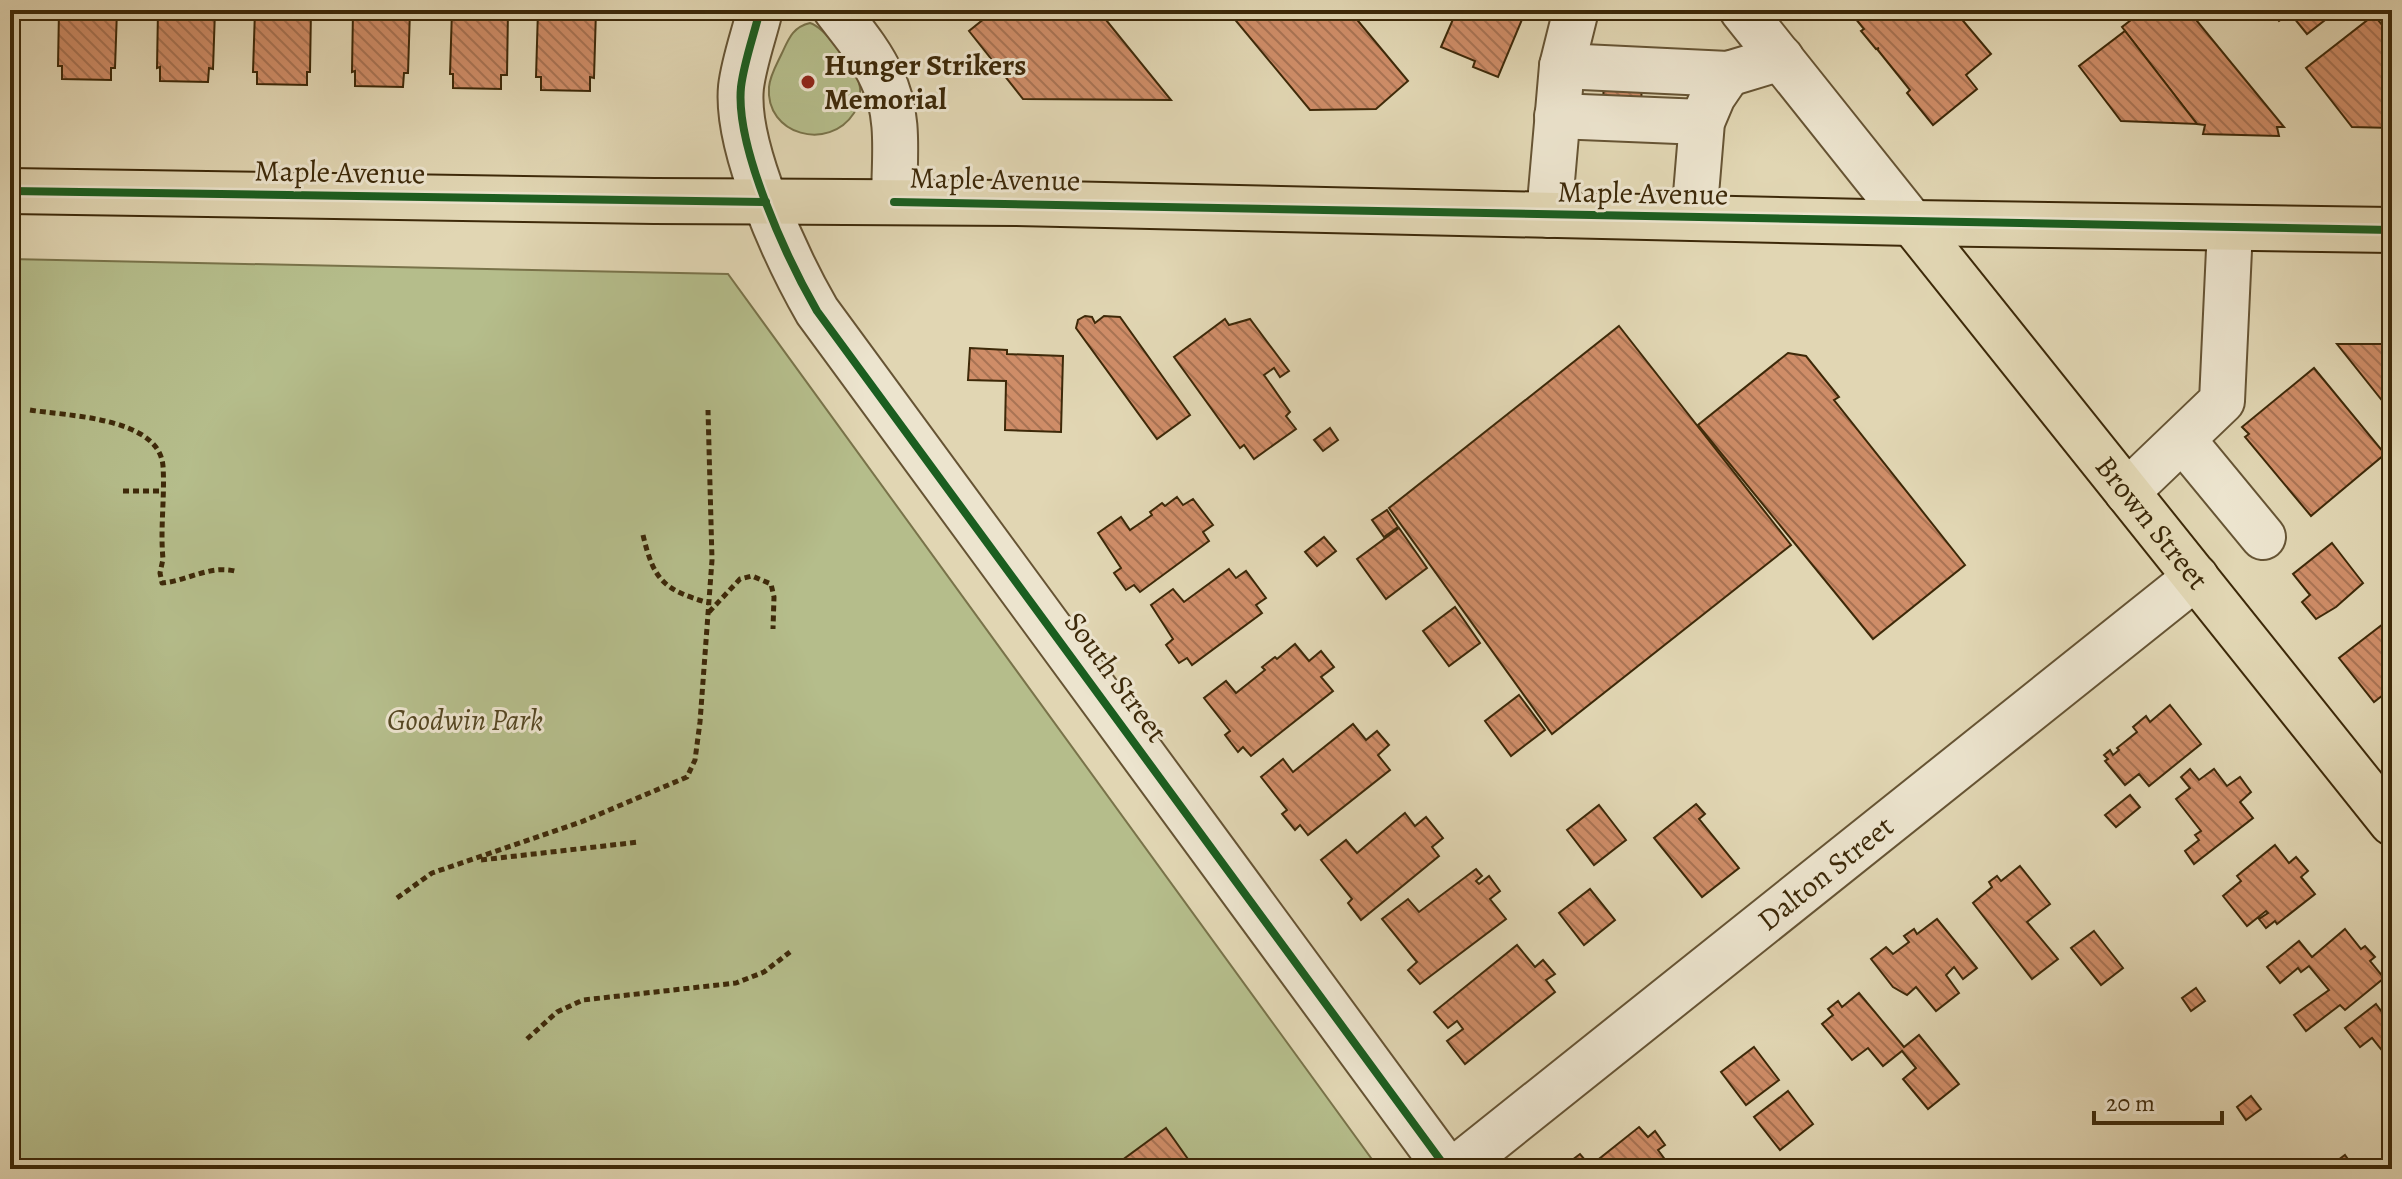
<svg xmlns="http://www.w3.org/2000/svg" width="2402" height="1179" font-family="Alegreya,serif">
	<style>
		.green { fill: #b5bd8b; stroke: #79734a; stroke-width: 2 }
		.building { fill: url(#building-back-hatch); stroke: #3d2909; stroke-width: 2 }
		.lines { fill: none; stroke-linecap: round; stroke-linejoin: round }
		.minor-casing { stroke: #665434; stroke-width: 48 }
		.major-casing { stroke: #3d2909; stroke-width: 48 }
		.path { stroke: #3d2909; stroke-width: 5; stroke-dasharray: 6 4; stroke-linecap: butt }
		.minor { stroke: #ece4ce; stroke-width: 44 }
		.major { stroke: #e1d6b3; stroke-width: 44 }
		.cycleway-casing { stroke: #ece4ce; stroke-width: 13 }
		.cycleway { stroke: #1b5e20; stroke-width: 8 }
		.poi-dot { fill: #8f2418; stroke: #ece4ce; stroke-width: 3 }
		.labels { text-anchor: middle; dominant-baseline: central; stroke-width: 6; stroke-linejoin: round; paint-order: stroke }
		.poi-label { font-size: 30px; font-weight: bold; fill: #3d2909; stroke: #ece4ce; text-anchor: start }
		.street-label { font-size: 30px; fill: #3d2909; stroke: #ece4ce }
		.park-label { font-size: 30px; font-style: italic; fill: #554723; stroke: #ece4ce }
	</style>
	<defs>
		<pattern id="building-back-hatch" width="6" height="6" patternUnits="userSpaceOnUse" patternTransform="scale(2)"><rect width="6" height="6" fill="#cf8d68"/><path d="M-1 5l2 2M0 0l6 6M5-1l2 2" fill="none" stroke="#a97354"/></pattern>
	</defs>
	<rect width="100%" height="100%" fill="#e1d6b3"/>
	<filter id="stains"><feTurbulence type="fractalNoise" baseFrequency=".0025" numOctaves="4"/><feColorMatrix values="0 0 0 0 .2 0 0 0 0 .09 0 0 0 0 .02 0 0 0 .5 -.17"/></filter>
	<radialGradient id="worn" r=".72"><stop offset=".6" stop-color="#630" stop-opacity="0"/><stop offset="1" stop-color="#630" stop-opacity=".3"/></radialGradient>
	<!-- green -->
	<g class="green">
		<path d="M810 23C824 27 856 68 859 83 862 93 859 105 854 113 829 152 765 135 769 87 770 75 777 64 782 53 789 38 793 27 810 23Z"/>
		<polygon points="10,259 728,274 1379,1169 10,1169"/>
	</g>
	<!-- building -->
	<g class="building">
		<polygon points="10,10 19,10 19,66 15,66 14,79 10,79"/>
		<polygon points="59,10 117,10 115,68 111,68 111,80 62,79 62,66 58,66"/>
		<polygon points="158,10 215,10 213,69 209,68 208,82 160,81 160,67 157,68"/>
		<polygon points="255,10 311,10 310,72 307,72 307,85 257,84 257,72 253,72"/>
		<polygon points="353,10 410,10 408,73 404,73 403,87 355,86 355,71 352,72"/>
		<polygon points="452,10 508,10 507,75 501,75 501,89 453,88 453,74 450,74"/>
		<polygon points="538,10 596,10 594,78 590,77 590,91 541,90 541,77 536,77"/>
		<polygon points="995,10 1098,10 1171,100 1023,99 969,31"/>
		<polygon points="1227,10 1349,10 1408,81 1376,109 1310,110"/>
		<polygon points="1457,10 1526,10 1498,77 1473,67 1475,61 1441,47"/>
		<polygon points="1864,10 1954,10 1991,54 1966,75 1977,89 1933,125 1907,93 1910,90 1877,49 1879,48 1876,49 1861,31 1864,29 1855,18"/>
		<polygon points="2144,10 2152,10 2157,16 2166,10 2188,10 2284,127 2277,127 2279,136 2203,134 2205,125 2197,124 2122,27"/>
		<polygon points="2270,10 2338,10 2307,34 2290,13 2279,21"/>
		<polygon points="2374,15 2392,37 2392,128 2352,127 2306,68"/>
		<polygon points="2125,31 2197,124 2121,121 2079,66"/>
		<polygon points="1604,72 1642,74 1641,111 1603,110"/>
		<polygon points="1085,316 1092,317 1095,323 1104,316 1120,317 1190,415 1157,439 1076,328 1078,320"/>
		<polygon points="1225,319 1229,325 1250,319 1289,371 1280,377 1274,368 1264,375 1290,412 1286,416 1296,429 1254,459 1244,445 1240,448 1174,357"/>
		<polygon points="1619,326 1791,545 1552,734 1389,508"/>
		<polygon points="2337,344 2392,344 2392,413"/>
		<polygon points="970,348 1007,350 1007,354 1063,356 1061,432 1005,430 1006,381 968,380"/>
		<polygon points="1788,353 1806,356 1839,397 1834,400 1965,565 1873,639 1698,425"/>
		<polygon points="2314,368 2385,454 2311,516 2245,437 2249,434 2242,427"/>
		<polygon points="1330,428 1338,440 1323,451 1314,440"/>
		<polygon points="1177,497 1183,505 1193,499 1213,525 1203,532 1209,541 1140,592 1134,585 1126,590 1114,573 1121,568 1098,533 1121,517 1130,530 1152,515 1150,512 1162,503 1165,506"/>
		<polygon points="1387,510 1398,527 1384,537 1372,520"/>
		<polygon points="1399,528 1427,568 1386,599 1357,559"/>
		<polygon points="1324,537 1336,551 1317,566 1305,552"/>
		<polygon points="2332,543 2363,583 2336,607 2316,619 2302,602 2310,595 2293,574"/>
		<polygon points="1229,569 1236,578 1246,571 1266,598 1256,605 1262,613 1192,665 1187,658 1179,663 1166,645 1173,639 1151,605 1173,589 1184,602"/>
		<polygon points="1455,607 1480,643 1449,666 1423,631"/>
		<polygon points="2392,617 2392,688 2374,702 2339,658"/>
		<polygon points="1295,644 1309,661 1321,651 1334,667 1321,677 1333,691 1251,756 1243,747 1238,752 1225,735 1230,731 1204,698 1226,681 1236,693 1265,670 1262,667 1275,657 1277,659"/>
		<polygon points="1519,695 1545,730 1511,756 1485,721"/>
		<polygon points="2170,705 2201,744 2149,786 2139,774 2125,785 2105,761 2108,759 2104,755 2110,750 2113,755 2119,750 2117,748 2137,732 2133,727 2146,716 2150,722"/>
		<polygon points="1353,724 1366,740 1377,731 1389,745 1378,755 1390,770 1308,835 1300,825 1295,830 1282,814 1287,810 1261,777 1283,759 1293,772"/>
		<polygon points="2190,769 2199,780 2214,769 2227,786 2240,777 2251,792 2240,802 2253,818 2194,864 2185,851 2199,840 2195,835 2201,831 2176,799 2190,788 2181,777"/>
		<polygon points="2130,795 2140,807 2116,827 2105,815"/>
		<polygon points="1696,804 1705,814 1699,819 1739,868 1702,897 1654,838"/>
		<polygon points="1599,805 1626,840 1594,865 1567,830"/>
		<polygon points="1405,813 1415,826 1426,817 1443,838 1432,847 1439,856 1361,920 1348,903 1352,899 1321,860 1346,840 1357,853"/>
		<polygon points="2275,845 2289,863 2296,857 2308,871 2301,877 2315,894 2277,924 2275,921 2266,928 2259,919 2268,913 2266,911 2247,926 2223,896 2241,881 2237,876"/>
		<polygon points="2020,866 2050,904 2027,922 2058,959 2032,979 1973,903 1992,887 1989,882 1997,876 2001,881"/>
		<polygon points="1476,869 1482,876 1476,881 1479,884 1489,876 1500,891 1490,899 1506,919 1420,984 1408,970 1417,962 1382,919 1408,899 1419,912"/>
		<polygon points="1590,889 1615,920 1584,945 1559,913"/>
		<polygon points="1937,919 1977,968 1963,979 1954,967 1946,975 1959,993 1936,1011 1916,987 1907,995 1893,987 1871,959 1886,947 1893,954 1909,942 1904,936 1914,929 1917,934"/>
		<polygon points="2345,929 2361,949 2365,946 2375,957 2370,961 2384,978 2345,1010 2340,1005 2306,1031 2294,1015 2329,990 2309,966 2301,972 2298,968 2280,983 2267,967 2299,941 2312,957"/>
		<polygon points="2094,931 2123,968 2101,985 2071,948"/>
		<polygon points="1517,945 1535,967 1543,960 1555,974 1546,980 1555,992 1465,1064 1447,1041 1463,1029 1457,1021 1448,1028 1434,1012"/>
		<polygon points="2196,988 2205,1001 2191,1011 2182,998"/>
		<polygon points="1859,993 1904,1047 1919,1035 1959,1084 1928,1109 1903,1079 1916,1068 1902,1051 1883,1066 1868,1048 1852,1060 1822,1024 1833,1015 1828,1009 1838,1001 1842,1007"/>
		<polygon points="2376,1004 2385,1016 2392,1010 2392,1063 2372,1038 2360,1047 2345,1028"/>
		<polygon points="1754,1047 1779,1080 1746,1105 1721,1072"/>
		<polygon points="1788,1091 1813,1124 1780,1150 1754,1117"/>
		<polygon points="2251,1096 2261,1109 2246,1120 2237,1107"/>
		<polygon points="1639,1127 1648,1137 1655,1131 1665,1145 1658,1150 1672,1169 1560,1169 1580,1154 1590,1166"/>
		<polygon points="1166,1128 1195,1169 1110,1169"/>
		<polygon points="2345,1155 2355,1169 2332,1169 2330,1166"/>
	</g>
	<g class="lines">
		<!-- minor casing -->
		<g class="minor-casing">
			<g id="minor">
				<path d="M760 10C754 35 744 62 741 87 735 147 787 259 817 311L1447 1169"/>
				<path d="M836 10C852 31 871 53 882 78 901 115 894 162 894 202"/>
				<polyline points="1742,10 1912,223"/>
				<polyline points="1562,66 1728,74 1781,58"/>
				<polyline points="1557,116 1702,122"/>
				<polyline points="1549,215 1562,66 1576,10"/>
				<polyline points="1694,218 1702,122 1713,96 1728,74"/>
				<polyline points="2183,440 2263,537"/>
				<polyline points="2127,492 2222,401 2230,228"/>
				<path id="s1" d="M1455 1169 2196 577"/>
			</g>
		</g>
		<!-- major casing -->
		<g class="major-casing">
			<g id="major">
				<polyline points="10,191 654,201 1015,203 1912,223 2392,230"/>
				<path id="s2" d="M1912 223 2392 823"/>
			</g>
		</g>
		<!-- path -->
		<g class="path">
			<path d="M30 410C67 416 159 417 163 466 165 497 160 528 163 559L160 573 162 583C187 581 209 565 235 571"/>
			<polyline points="123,491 163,491"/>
			<path d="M643 535C654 582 665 590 709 603"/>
			<polyline points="709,612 740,579 752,576 771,584 774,597 773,629"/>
			<polyline points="481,860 639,842"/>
			<polyline points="397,898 432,873 581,822 687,777 695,760 700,722 712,560 708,410"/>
			<polyline points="527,1039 557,1012 583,1000 736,983 764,972 790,952"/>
		</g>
		<!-- minor -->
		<use href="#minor" class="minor"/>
		<!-- major -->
		<use href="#major" class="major"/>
		<!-- cycleway casing -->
		<g class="cycleway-casing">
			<g id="cycleway">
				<path d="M760 10C754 35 744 62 741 87 735 147 787 259 817 311L1447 1169"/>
				<polyline points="10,191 766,202"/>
				<polyline points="894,202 2392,230"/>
			</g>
		</g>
		<!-- cycleway -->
		<use href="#cycleway" class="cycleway"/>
	</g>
	<!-- markers -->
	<circle class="poi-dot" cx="808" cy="82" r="8"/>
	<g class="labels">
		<!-- poi labels -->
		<g class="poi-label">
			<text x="824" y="65">Hunger Strikers<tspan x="824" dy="34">Memorial</tspan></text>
		</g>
		<!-- street labels -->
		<g class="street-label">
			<text transform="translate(340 172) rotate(1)">Maple Avenue</text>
			<text transform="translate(995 179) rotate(1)">Maple Avenue</text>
			<text transform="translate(1643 193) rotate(1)">Maple Avenue</text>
			<text stroke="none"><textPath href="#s2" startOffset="384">Brown Street</textPath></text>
			<text transform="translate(1116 677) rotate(54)">South Street</text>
			<text stroke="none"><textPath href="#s1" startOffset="474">Dalton Street</textPath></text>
		</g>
		<!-- park labels -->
		<g class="park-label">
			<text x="465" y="720">Goodwin Park</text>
		</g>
	</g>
	<!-- margin -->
	<rect width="2402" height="1179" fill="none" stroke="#e1d6b3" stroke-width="40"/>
	<rect x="12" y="12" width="2378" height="1155" fill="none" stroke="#3d2909" stroke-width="4"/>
	<rect x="20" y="20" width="2362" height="1139" fill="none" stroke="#3d2909" stroke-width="2"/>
	<!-- scale -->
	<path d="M2094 1111v12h128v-12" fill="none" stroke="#3d2909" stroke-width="4"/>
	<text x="2106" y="1111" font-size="24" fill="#3d2909" stroke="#ece4ce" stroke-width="6" paint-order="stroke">20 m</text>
	<rect width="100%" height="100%" filter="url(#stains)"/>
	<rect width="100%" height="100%" fill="url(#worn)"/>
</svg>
